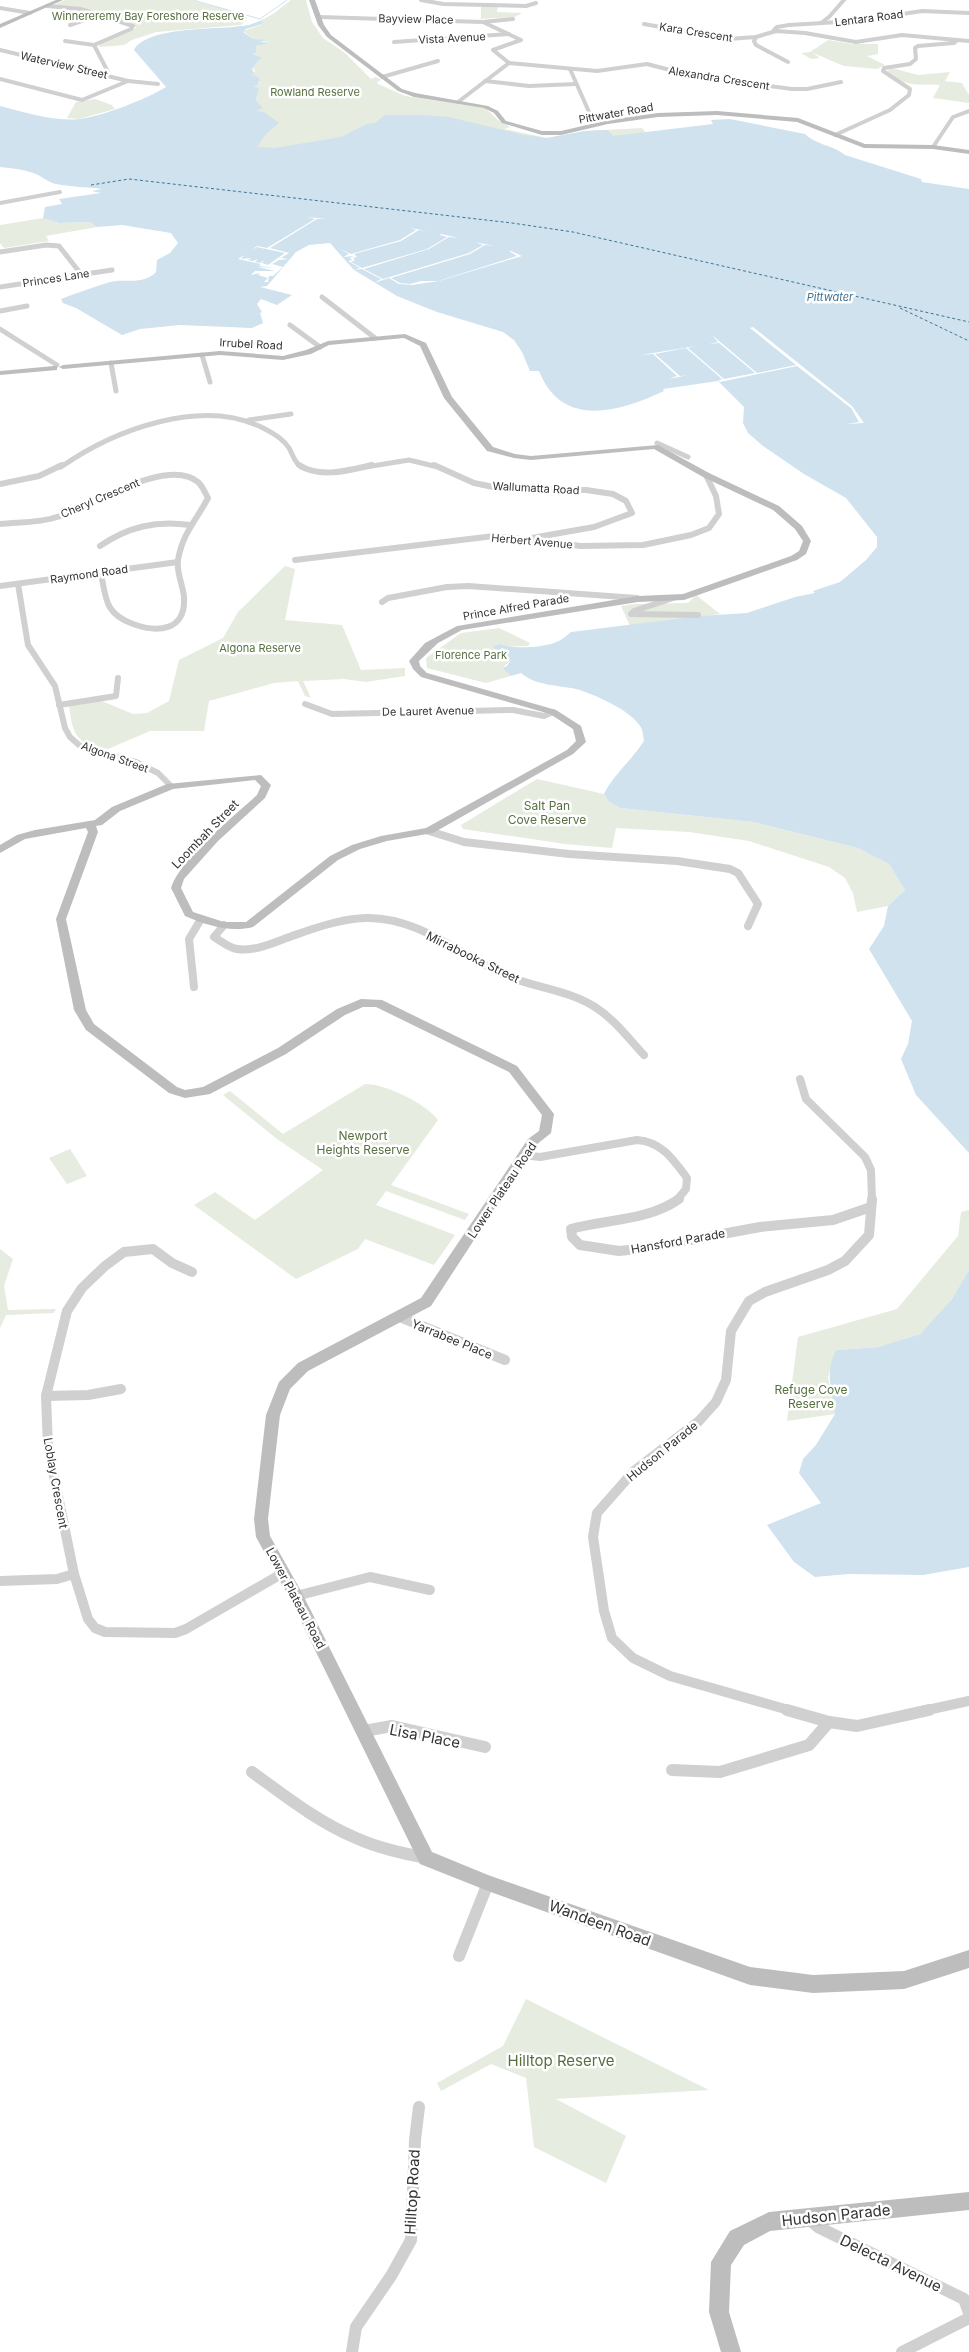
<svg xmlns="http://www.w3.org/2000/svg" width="969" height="2352" font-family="Inter,sans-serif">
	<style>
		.green { fill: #e6ecdf }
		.water { fill: #cfe2ee }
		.pier { fill: #fff }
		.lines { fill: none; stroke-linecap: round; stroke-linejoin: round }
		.stream { stroke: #cfe2ee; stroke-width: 1 }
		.ferry { stroke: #3f7597; stroke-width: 1; stroke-dasharray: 3 2.5; stroke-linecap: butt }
		.street-far5 { stroke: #d0d0d0; stroke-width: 4 }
		.street-far4 { stroke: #d0d0d0; stroke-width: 5 }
		.street-far3 { stroke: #d0d0d0; stroke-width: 6 }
		.street-far2 { stroke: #d0d0d0; stroke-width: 8 }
		.street-far1 { stroke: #d0d0d0; stroke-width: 10 }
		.street { stroke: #d0d0d0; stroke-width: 12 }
		.secondary { fill: #bdbdbd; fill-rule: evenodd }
		.labels { text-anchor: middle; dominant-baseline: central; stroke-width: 5; stroke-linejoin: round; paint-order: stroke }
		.far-park-label { font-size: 11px; fill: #56703f; stroke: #fff }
		.far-street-label { font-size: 11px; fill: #333; stroke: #fff }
		.far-water-label { font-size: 11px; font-style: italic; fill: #3f7597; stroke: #fff }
		.park-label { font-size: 12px; fill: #56703f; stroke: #fff }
		.street-label { font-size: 12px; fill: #333; stroke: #fff }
		.near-street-label { font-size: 15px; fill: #333; stroke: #fff }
		.near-park-label { font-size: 15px; fill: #56703f; stroke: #fff }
	</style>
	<rect width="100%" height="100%" fill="#fff"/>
	<!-- green -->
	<g class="green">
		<polygon points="65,0 191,0 243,14 247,18 241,25 156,32 132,40 124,45 99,47 100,43 136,28 132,23 84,9 53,5"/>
		<polygon points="291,0 306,0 312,22 323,38 345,53 371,79 376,77 381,80 377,82 378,84 405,96 485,108 498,120 510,127 504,129 547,138 585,131 642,128 646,133 624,135 623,137 304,151 121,153 262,108 256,100 259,88 252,86 260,82 254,76 250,75 255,71 252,67 261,60 252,54 256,46 271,43 253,39 243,31 261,25 263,21 260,21 273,14"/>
		<polygon points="481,6 498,6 497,12 522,13 515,17 479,19 481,18"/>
		<polygon points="828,40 852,44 878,44 878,54 867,56 885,65 877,69 844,66 813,53 820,58 811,59 801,53 810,52"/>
		<path d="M892 68 918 75 950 72 945 81 962 83 969 95V103L933 98 940 85C914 83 908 89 887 71Z"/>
		<polygon points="95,99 112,105 115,109 79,119 67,118 76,102"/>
		<polygon points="43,218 59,223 90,222 97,227 46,236 49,241 4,248 0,243 0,225"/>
		<path d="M285 566 295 569 285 620 342 625 361 670 405 668V676L366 682 344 679 303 681 311 698 305 696 298 681 274 683 209 701 204 731H150L108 749C76 743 73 737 69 705L97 699 133 714 147 713 169 701 179 660 223 638 238 612Z"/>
		<polygon points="696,595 720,614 630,626 621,606 635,604 688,603"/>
		<polygon points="499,628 530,643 528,646 494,647 510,661 502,668 511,676 486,683 427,668 426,658 461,633"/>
		<polygon points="537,779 604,794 609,802 620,808 753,822 858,848 889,864 905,890 888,906 857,912 853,893 845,878 829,867 749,841 689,832 616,828 612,848 565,844 463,829 461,825"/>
		<path d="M365 1084C386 1084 425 1103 438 1120L391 1185 469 1214 465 1220 386 1191 376 1205 455 1235 434 1265 365 1239 358 1249 296 1279 194 1205 215 1192 255 1220 323 1170 277 1139 223 1095 230 1091 283 1134Z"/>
		<polygon points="70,1149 87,1176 67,1184 49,1158"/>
		<polygon points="969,1210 969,1270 952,1299 920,1334 878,1347 836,1350 828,1377 835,1414 787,1421 798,1337 897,1309 958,1236 961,1212"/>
		<polygon points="0,1249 13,1259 4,1286 8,1310 56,1309 54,1313 6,1315 0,1328"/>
		<polygon points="526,1999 709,2090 556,2099 626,2136 606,2183 534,2147 526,2078 491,2064 441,2091 437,2083 503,2046"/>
	</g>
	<!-- water -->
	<g class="water">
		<path d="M260 21H263L262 24 246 29 243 32 253 39 265 40 261 42 271 43 256 46V52L252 54 262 58 252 68 254 74 250 75 257 76 260 80 257 85 253 86 259 88 256 100 263 108 256 111 264 112 279 123 266 134 257 147 275 148 341 137 367 124 375 123 385 115H422L449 117 524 135 547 138 585 131 608 130 613 136 713 124 711 120 730 119 805 134C816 145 833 145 845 155L921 179 922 182 969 189V1153L916 1095 901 1059 908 1044 912 1021 869 949 884 926 888 906 905 890 889 864 858 848 753 822 620 808 609 802 604 794C614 774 632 760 644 741 643 736 643 730 640 726 630 710 594 694 576 689 558 685 536 686 521 673L511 676 502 668 507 666 510 661 493 647 499 644C514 649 538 648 554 643 561 641 566 636 571 632L700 616 747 613 795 597 815 593 813 591 840 582 866 560 877 547V537L846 498 804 474 763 446 748 433 743 423 744 407 718 381 663 389 664 391C619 412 562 429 539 371H530L522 352 514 340 503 332 437 312 397 296 354 270 330 243 309 245 296 252 267 286 260 287 292 295 277 305 261 299 257 304 262 312 260 313 263 323 252 328 180 325 140 329 122 335 76 308 63 303 61 299C77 293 93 287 110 282 126 278 142 286 156 272L157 260 170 253 178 243 171 233 122 225 97 227 90 222 59 223 43 218 45 207 62 204 59 199 101 193 92 191 102 189C86 187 72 187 56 184 50 183 44 178 38 175 27 170 13 168 0 167V106C22 112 57 122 80 119 106 115 144 100 166 87L134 50C147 26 216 30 241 26 248 26 254 23 260 21Z"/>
		<path d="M969 1270V1567L923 1575 848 1574 815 1577 794 1562 767 1525 821 1503 799 1473 803 1459 816 1445 835 1414C831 1391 825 1372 836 1350L878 1347 920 1334 952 1299Z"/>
	</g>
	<!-- pier -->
	<g class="pier">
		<polygon points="307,217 326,219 317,219 270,248 289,253 281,258 289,259 279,260 272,264 283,267 273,276 269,276 268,282 264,282 268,278 258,275 260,273 251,275 255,271 275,271 258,267 277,268 259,266 261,264 238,259 244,255 241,259 251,258 248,260 253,261 258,259 255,262 260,263 265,260 262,263 268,265 285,253 257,247 251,250 257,246 267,248 315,219"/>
		<polygon points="410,228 428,231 419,230 401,241 354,254 357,257 353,258 355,260 351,262 362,268 427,249 447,237 440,235 441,234 459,238 449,237 429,249 364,269 383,279 469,253 483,245 475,242 494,246 485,245 470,254 391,278 400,283 410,284 421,281 438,281 517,256 509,251 511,251 522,256 439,281 412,285 399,284 389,278 374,283 381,279 362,269 354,270 360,268 348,261 352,260 350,258 354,256 343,257 349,254 338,248 351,254 400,240 416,230"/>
		<polygon points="753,327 852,406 864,423 847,424 859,422 851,408 797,366 720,382 718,381 722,379 686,348 655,354 680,376 688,375 669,379 677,376 653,354 641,355 696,346 688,348 724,379 755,373 719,343 709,344 718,342 712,335 757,373 796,365 750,328"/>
	</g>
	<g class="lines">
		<!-- stream -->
		<g class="stream">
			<polyline points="193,0 260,19"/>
			<polyline points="260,19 287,0"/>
		</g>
		<!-- ferry -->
		<g class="ferry">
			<polyline points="91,185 129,179 512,223 573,232 969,322"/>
			<polyline points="900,308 969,341"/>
		</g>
		<!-- street-far5 -->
		<g class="street-far5">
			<polyline points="421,0 443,4 526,6 536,3"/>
			<polyline points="47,6 81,9 133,26 131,29 94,45"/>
			<polyline points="0,8 30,13"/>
			<polyline points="319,17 483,22 513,19"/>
			<polyline points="485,23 521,40 493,50 509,63"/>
			<polyline points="821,23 829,17 844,0"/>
			<polyline points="644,24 728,39 756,37 776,31 805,33 856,42 902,35 957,40 954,43 918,46 915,48 916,59 910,64 884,68 883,71 910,89 909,95 890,110 835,135"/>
			<polyline points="70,25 99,15"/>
			<polyline points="774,30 777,27 789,25 856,21 922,11 969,13"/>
			<polyline points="756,37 754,41 756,45 788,62"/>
			<polyline points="957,40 969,41"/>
			<polyline points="65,41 94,45"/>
			<polyline points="394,42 509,34"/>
			<polyline points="94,45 108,72 104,74"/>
			<polyline points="0,50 128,81"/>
			<polyline points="509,63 597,71 647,64 693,76 792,89 807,89 841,82"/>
			<polyline points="570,69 589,112 590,121"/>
			<polyline points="382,77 438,61"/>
			<polyline points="0,79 82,100 128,81"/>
			<polyline points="128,81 158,84"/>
			<polyline points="485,81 529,86 576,84"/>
			<polyline points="458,102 509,63"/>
			<polyline points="933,147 953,117 969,111"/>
			<polyline points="0,203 60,192"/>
		</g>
		<!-- street-far4 -->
		<g class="street-far4">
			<polyline points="0,252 46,245 59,246 81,274"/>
			<polyline points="0,287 112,270"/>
			<polyline points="322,297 375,338"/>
			<polyline points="0,311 27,306"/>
			<polyline points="290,325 320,347"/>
			<polyline points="0,329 57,365"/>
			<polyline points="202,355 210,382"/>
			<polyline points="111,363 116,391"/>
			<polyline points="249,420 291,414"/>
			<polyline points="657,443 688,457"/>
			<path d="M61 467C114 430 203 396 265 429 273 433 284 440 289 448 293 455 294 462 301 467"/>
			<polyline points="366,467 409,460 438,467"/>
		</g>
		<!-- street-far3 -->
		<g class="street-far3">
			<path d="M299 465C320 479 350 470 372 465"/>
			<polyline points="434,465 474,483 498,488 586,490 613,494 626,501 632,513 594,527 526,539"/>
			<polyline points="0,484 39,476 62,465"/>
			<path d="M0 524C19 522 39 523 57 517 89 507 167 456 198 482 202 485 205 493 208 498 196 521 183 532 178 560 176 572 183 585 184 597 186 631 158 633 133 624 105 614 106 599 101 573"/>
			<path d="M100 546C128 527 156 520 190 525"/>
			<polyline points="295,560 494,536 581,546 643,545 691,535 709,528 719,514 716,496 706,475"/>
			<polyline points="18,584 28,645 55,686 65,728 70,737 79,745 93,751 136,762 158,773 171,786"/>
			<polyline points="0,586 178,562"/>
			<polyline points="673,598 634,611 631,614 698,615"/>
			<polyline points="382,602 388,598 447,587 468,586 637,598"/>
			<polyline points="305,704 332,714 513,710 544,716 553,712"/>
			<polyline points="59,705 116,696 118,678"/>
		</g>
		<!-- street-far2 -->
		<g class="street-far2">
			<polyline points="429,831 464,842 569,854 677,861 730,869 738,873 758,904 748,926"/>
			<path d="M224 925 214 937C221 941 229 948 237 949 255 952 275 942 292 936 315 928 340 919 365 918 418 916 461 956 507 976 536 988 568 990 595 1007 614 1019 629 1039 644 1055"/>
			<polyline points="194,987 189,939 201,919"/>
			<polyline points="800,1079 806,1099 865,1157 871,1170 872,1200"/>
			<path d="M523 1155 540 1157 637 1140C662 1142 673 1159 687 1178L686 1189 677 1200"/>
		</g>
		<!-- street-far1 -->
		<g class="street-far1">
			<path d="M679 1199C648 1221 606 1219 571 1229L572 1237 580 1245 619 1251 647 1248 760 1227 833 1220 871 1207"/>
			<polyline points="192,1272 172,1263 153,1249 124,1252 105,1266 82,1288 67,1311 46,1396 48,1447 74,1574 88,1619 95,1628 105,1632 175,1633 186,1629 283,1573"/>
			<polyline points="400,1317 505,1360"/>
			<polyline points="46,1396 88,1395 121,1389"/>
			<polyline points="0,1581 57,1579 74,1574"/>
			<polyline points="296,1596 370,1577 430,1590"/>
			<polyline points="792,1711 670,1676 633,1658 612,1638 604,1611 593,1537 597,1513 634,1471 699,1421 716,1402 726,1380 731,1331 749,1301 765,1292 828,1270 845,1261 869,1235 872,1199"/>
			<polyline points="923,1711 969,1701"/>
		</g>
		<!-- street -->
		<g class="street">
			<polyline points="787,1710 829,1722 857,1726 929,1710"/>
			<polyline points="364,1731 392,1726 485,1747"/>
			<polyline points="672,1770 720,1772 809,1745 829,1722"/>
			<path d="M252 1772C285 1796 318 1822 356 1838 378 1848 402 1853 426 1858"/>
			<polyline points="459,1956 488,1883"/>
			<polyline points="809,2219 818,2227 964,2299 969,2313"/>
			<polyline points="352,2352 356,2327 391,2276 411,2240 415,2140 419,2107"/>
			<polyline points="902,2352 969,2318"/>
		</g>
		<!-- secondary -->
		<g class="secondary">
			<polygon points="56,0 63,0 0,28 0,24"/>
			<polygon points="309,0 315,0 324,25 331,35 402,89 415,93 488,106 498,111 506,121 542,131 561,131 608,120 658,113 717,111 798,118 865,144 933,145 969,150 969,154 933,149 864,148 797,122 717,115 658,117 608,124 561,135 542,135 502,123 494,113 484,108 414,97 398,91 327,37 318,25"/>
			<path d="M405 334 426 343 452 397 493 447 515 454 531 456 658 445 709 473 779 506 802 526 811 541 806 554 797 560 684 600 638 602 462 630 438 643 419 661 420 666 427 673 556 710 581 726 586 742 573 754 433 833 387 841 360 849 338 860 253 927C230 933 206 925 185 916L171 888C179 860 234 816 257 795L261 786 255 780 173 789 120 811 102 825 96 826 98 832 66 919 86 1010 94 1024 177 1087 185 1090 203 1087 278 1048 337 1009 361 999 382 1000 517 1066 554 1114 551 1133 536 1145 431 1306 308 1371 290 1389 280 1415 268 1519 270 1536 301 1591 432 1852 488 1875 750 1967 813 1975 904 1971 969 1950V1968L904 1989 813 1993 750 1985 488 1891 420 1864 291 1601 256 1537 254 1519 266 1415 279 1382 298 1363 421 1298 528 1139 539 1131 542 1115 509 1072 376 1007H363L345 1015 286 1054 210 1094 185 1098 169 1093 86 1030 74 1010 56 919 88 832 86 828 25 839 0 853V845L17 835 35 830 95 820 112 807 167 784 261 775 271 785 265 798 218 841 184 879 181 888 193 912 224 922H246L330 856 352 845 381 836 426 828 567 750 576 741 573 729 550 714 421 677 413 669 409 661 425 643 457 626 638 596 683 594 791 556 799 551 803 541 795 529 773 510 703 477 654 449 531 460 514 458 487 451 444 398 420 346 404 338 329 345 311 354 283 360 220 355 63 369 59 367 63 365 220 351 283 356 306 350 328 341Z"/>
			<polygon points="54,366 57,366 57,370 0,375 0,371"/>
			<polygon points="969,2192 969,2210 770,2231 744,2245 731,2265 729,2312 741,2352 721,2352 709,2312 711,2262 730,2231 769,2212"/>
		</g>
	</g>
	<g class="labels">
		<!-- far-park labels -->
		<g class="far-park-label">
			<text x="148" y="16">Winnereremy Bay Foreshore Reserve</text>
			<text x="315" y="92">Rowland Reserve</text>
			<text x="260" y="648">Algona Reserve</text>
			<text x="471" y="655">Florence Park</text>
		</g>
		<!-- far-street labels -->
		<g class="far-street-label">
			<text transform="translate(869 18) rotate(-7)">Lentara Road</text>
			<text transform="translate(416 19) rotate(1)">Bayview Place</text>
			<text transform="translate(696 32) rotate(9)">Kara Crescent</text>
			<text transform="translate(452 38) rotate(-3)">Vista Avenue</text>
			<text transform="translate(64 65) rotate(13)">Waterview Street</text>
			<text transform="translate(719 78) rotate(9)">Alexandra Crescent</text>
			<text transform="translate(616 113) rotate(-10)">Pittwater Road</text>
			<text transform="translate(56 278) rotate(-9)">Princes Lane</text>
			<text transform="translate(251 344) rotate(3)">Irrubel Road</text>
			<text transform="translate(536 488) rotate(3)">Wallumatta Road</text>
			<text transform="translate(100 498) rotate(-23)">Cheryl Crescent</text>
			<text transform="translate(532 541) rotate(5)">Herbert Avenue</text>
			<text transform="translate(89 574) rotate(-8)">Raymond Road</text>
			<text transform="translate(516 607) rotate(-10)">Prince Alfred Parade</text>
			<text transform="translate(428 711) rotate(-1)">De Lauret Avenue</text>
			<text transform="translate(115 757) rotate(20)">Algona Street</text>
		</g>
		<!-- far-water labels -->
		<g class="far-water-label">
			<text x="830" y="297">Pittwater</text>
		</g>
		<!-- park labels -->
		<g class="park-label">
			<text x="547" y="805">Salt Pan<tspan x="547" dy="14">Cove Reserve</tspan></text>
			<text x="363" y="1135">Newport<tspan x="363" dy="14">Heights Reserve</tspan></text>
			<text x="811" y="1389">Refuge Cove<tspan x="811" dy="14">Reserve</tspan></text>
		</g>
		<!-- street labels -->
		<g class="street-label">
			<text transform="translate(205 834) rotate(-46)">Loombah Street</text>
			<text transform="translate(473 957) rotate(26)">Mirrabooka Street</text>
			<text transform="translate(502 1190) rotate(-56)">Lower Plateau Road</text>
			<text transform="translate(678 1241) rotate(-10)">Hansford Parade</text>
			<text transform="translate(452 1339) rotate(22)">Yarrabee Place</text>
			<text transform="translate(662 1451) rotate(-39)">Hudson Parade</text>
			<text transform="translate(56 1483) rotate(80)">Loblay Crescent</text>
			<text transform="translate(296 1598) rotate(62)">Lower Plateau Road</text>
		</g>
		<!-- near-street labels -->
		<g class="near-street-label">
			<text transform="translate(425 1736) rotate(11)">Lisa Place</text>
			<text transform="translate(600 1923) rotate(20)">Wandeen Road</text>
			<text transform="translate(412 2192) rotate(-87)">Hilltop Road</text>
			<text transform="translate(836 2215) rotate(-6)">Hudson Parade</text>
			<text transform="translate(891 2263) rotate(26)">Delecta Avenue</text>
		</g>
		<!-- near-park labels -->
		<g class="near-park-label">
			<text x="561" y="2060">Hilltop Reserve</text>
		</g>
	</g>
</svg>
